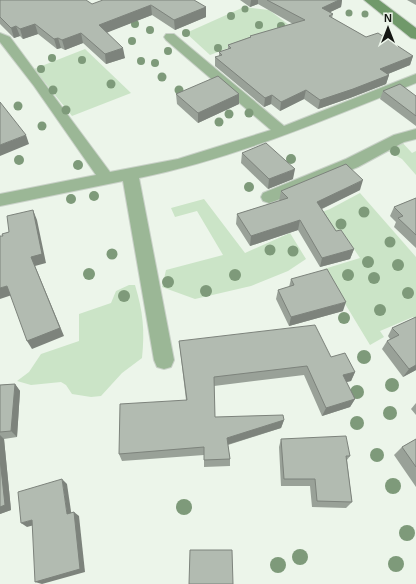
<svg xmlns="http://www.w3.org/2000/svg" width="416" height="584" font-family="Arial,sans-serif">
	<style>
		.green { fill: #cbe4c7 }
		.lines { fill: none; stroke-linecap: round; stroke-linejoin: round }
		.street-casing { stroke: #c9d1c8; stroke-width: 2 }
		.secondary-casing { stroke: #c9d1c8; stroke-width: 2 }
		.street { fill: #9bb796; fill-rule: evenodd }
		.secondary { fill: #70996a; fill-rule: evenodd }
		.tree { fill: #7e9a7a }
		.wall { fill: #99a198 }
		.shaded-wall { fill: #7d837c }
		.building { fill: #b2bbb1; stroke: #7d837c }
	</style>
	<rect width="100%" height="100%" fill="#ecf5ea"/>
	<!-- green -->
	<g class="green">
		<polygon points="244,7 269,10 289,25 210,55 186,33"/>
		<polygon points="85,49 131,93 72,116 34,69"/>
		<polygon points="399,139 412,153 416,151 416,175 402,159 384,149"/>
		<polygon points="360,193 416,257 416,321 413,317 380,331 384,337 370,345 324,269 360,258 346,237 340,238 295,222 330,209"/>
		<polygon points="204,199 245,253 290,233 306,259 288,271 251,286 195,299 162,287 166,270 223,255 197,211 175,217 171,208"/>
		<path d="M129 285H135C143 312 145 330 142 358L122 373 101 396 91 397 72 394 66 385 61 382 31 385 17 381 29 372 41 354 79 341V314L111 303 116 291Z"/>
	</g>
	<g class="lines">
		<!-- street casing -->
		<g class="street-casing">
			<g id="street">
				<path d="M0 33 10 37 110 172 178 159 271 130 166 40 164 37 166 34H174L284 126 416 74V83C325 120 235 158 139 178L174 360 171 367 164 369 157 367 154 360 123 181 0 206V194L96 175 34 86 0 42Z"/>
				<polygon points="416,129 416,139 404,142 358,167 275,201 269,203 263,201 261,197 263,193 346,159 394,135"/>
			</g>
		</g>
		<!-- secondary casing -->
		<g class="secondary-casing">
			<polygon id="secondary" points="364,0 379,0 416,28 416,39 411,38"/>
		</g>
		<!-- street -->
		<use href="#street" class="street"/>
		<!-- secondary -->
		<use href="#secondary" class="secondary"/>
	</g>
	<!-- trees -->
	<g class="tree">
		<circle cx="245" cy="9" r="3.5"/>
		<circle cx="349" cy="13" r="3.5"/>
		<circle cx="365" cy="14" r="3.5"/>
		<circle cx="231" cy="16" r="4"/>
		<circle cx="135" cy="24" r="4"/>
		<circle cx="259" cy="25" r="4"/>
		<circle cx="281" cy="26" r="4"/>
		<circle cx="150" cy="30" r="4"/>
		<circle cx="186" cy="33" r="4"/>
		<circle cx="386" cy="37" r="4"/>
		<circle cx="132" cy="41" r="4"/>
		<circle cx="218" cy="48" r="4"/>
		<circle cx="168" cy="51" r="4"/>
		<circle cx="52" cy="58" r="4"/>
		<circle cx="82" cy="60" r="4"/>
		<circle cx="141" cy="61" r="4"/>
		<circle cx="155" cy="63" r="4"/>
		<circle cx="41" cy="69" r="4"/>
		<circle cx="162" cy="77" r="4.5"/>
		<circle cx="111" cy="84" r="4.5"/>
		<circle cx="53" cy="90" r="4.5"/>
		<circle cx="179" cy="90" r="4.5"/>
		<circle cx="18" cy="106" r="4.5"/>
		<circle cx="66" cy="110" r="4.5"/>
		<circle cx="249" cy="113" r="4.5"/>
		<circle cx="229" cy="114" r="4.5"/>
		<circle cx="219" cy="122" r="4.5"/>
		<circle cx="42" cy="126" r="4.5"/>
		<circle cx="395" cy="151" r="5"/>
		<circle cx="291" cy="159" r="5"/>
		<circle cx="19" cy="160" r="5"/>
		<circle cx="78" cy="165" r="5"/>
		<circle cx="249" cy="187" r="5"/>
		<circle cx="94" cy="196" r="5"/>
		<circle cx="71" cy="199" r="5"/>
		<circle cx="364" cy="212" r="5.5"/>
		<circle cx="341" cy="224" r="5.5"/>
		<circle cx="390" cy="242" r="5.5"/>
		<circle cx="270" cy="250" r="5.5"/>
		<circle cx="293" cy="251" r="5.5"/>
		<circle cx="112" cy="254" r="5.5"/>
		<circle cx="368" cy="262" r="6"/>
		<circle cx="398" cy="265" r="6"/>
		<circle cx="89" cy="274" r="6"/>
		<circle cx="235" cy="275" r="6"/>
		<circle cx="348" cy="275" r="6"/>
		<circle cx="374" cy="278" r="6"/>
		<circle cx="168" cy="282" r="6"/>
		<circle cx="206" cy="291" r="6"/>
		<circle cx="408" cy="293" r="6"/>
		<circle cx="124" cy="296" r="6"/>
		<circle cx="380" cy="310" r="6"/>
		<circle cx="344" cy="318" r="6"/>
		<circle cx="364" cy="357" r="7"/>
		<circle cx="392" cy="385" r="7"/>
		<circle cx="357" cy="392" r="7"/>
		<circle cx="390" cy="413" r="7"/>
		<circle cx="357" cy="423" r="7"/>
		<circle cx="377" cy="455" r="7"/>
		<circle cx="393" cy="486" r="8"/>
		<circle cx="184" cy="507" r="8"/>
		<circle cx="407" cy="533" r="8"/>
		<circle cx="300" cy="557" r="8"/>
		<circle cx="396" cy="564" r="8"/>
		<circle cx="278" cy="565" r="8"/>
	</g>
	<!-- wall -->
	<g class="wall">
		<polygon points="0,0 92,4 206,7 206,17 175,30 152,15 107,32 125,58 106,64 83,43 65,50 61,48 57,49 38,34 23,39 20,36 14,38 0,24"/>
		<polygon points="240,0 342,0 341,7 330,12 333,14 332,18 366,37 413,56 410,65 388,74 389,75 386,84 350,98 318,109 304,99 280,111 271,104 264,107 215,66 215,57 219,56 219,52 228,49 228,45 250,37 250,36 293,24 258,4 250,7"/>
		<polygon points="407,0 416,0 416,5"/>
		<polygon points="383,91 416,96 416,126 380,99"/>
		<polygon points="176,94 239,94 239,104 198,123 177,104"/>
		<polygon points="242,153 293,179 268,189 241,163"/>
		<polygon points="360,190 322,209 336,231 354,249 350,259 320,267 298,230 250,246 236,224 237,214 279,201 281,191"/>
		<polygon points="416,198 416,248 394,227 396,222 390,216 394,207"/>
		<polygon points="291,279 343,311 289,326 276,299 278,290 289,287"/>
		<polygon points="416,317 416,370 403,377 382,349 387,341 390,339 388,336 392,328"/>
		<polygon points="179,341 331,357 355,372 351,381 346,382 355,399 350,407 322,416 304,375 214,386 215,417 284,420 281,428 228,445 230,459 230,466 204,467 204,455 122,461 119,454 186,400"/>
		<polygon points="15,384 20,391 17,437 4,439 11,510 0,514 0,385"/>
		<polygon points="416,403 416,415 411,409"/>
		<polygon points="281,439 350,456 347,460 352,502 346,508 312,507 310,486 281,486 279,447"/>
		<polygon points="416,439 416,487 394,455 402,447"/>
	</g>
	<!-- shaded-wall -->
	<g class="shaded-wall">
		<polygon points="251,0 258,0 258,4 250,7"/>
		<polygon points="339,0 342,0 341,7 320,17 322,8"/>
		<polygon points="151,5 152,15 101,35 99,25"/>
		<polygon points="206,7 206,17 175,30 174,20"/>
		<polygon points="35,24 38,34 23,39 20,29"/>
		<polygon points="16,26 20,36 14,38 11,28"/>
		<polygon points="81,33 83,43 65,50 62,40"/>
		<polygon points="58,38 61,48 57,49 54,39"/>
		<polygon points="123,48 125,58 106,64 105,54"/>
		<polygon points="413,56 410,65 378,78 380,69"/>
		<polygon points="389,75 386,84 350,98 318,109 320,100"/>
		<polygon points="306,90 304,99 280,111 281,102"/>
		<polygon points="239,94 239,104 198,123 198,113"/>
		<polygon points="272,95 271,104 264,107 265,98"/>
		<polygon points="26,135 29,144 0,156 0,145"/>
		<polygon points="295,169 293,179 268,189 269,179"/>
		<polygon points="363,180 360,190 315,212 317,202"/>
		<polygon points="33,210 37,220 46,263 35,266 64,336 32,349 27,341"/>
		<polygon points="300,220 298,230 250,246 251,236"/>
		<polygon points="354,249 350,259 320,267 322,258"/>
		<polygon points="7,286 12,295 0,299 0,288"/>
		<polygon points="346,302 343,311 289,326 291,317"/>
		<polygon points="416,365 416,370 403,377 409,369"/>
		<polygon points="355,372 351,381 338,384 343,375"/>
		<polygon points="15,384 20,391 17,437 11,431"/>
		<polygon points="355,399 350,407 322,416 326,408"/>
		<polygon points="284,420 281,428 226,445 227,438"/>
		<polygon points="0,435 4,439 11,510 0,514"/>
		<polygon points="62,479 67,484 72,518 67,514"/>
		<polygon points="74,512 79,516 85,572 42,584 35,582"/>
		<polygon points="32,520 38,524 27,527 21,523"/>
	</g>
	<!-- building -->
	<g class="building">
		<polygon points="0,0 86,0 92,4 103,0 194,0 206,7 174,20 151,5 99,25 123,48 105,54 81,33 62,40 58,38 54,39 35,24 20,29 16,26 11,28 0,17"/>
		<polygon points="267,0 339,0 322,8 333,14 329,16 366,37 378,33 413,56 380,69 389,75 353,89 320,100 306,90 281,102 272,95 265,98 215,57 222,55 219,52 231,48 228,45 251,37 250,36 305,20"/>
		<polygon points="218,76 239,94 198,113 176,94"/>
		<polygon points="400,84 416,96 416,116 383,91"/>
		<polygon points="0,102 26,135 0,145"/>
		<polygon points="266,143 295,169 269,179 242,153"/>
		<polygon points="346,164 363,180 317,202 336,231 341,230 354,249 322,258 300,220 251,236 237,214 288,198 281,191"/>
		<polygon points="416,198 416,235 398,218 403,216 394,207"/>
		<polygon points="33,210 42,254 31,257 60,328 27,341 7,286 0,288 0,236 3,236 2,234 9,232 7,216"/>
		<polygon points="327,269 346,302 291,317 278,290 294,285 291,279"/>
		<polygon points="416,317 416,365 409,369 387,341 399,335 392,328"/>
		<polygon points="315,325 331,357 345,353 355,372 343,375 355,399 326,408 307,366 214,377 215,417 283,415 284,420 227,438 230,459 204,460 204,447 119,454 120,404 187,400 179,341"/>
		<polygon points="15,384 11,431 0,432 0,385"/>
		<polygon points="346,436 350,456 346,456 352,502 317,501 315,479 284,479 281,439"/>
		<polygon points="416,439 416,467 402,447"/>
		<polygon points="0,459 5,505 0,507"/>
		<polygon points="62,479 67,514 74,512 80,569 35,582 32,520 21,523 18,492"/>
		<polygon points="190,550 232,550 233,584 189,584"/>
	</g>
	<!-- north arrow -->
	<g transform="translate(388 28)" stroke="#ecf5ea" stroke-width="3" paint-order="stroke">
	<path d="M0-3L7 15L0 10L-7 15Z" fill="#141713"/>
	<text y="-6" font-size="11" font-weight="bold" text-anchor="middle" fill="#141713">N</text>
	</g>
</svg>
